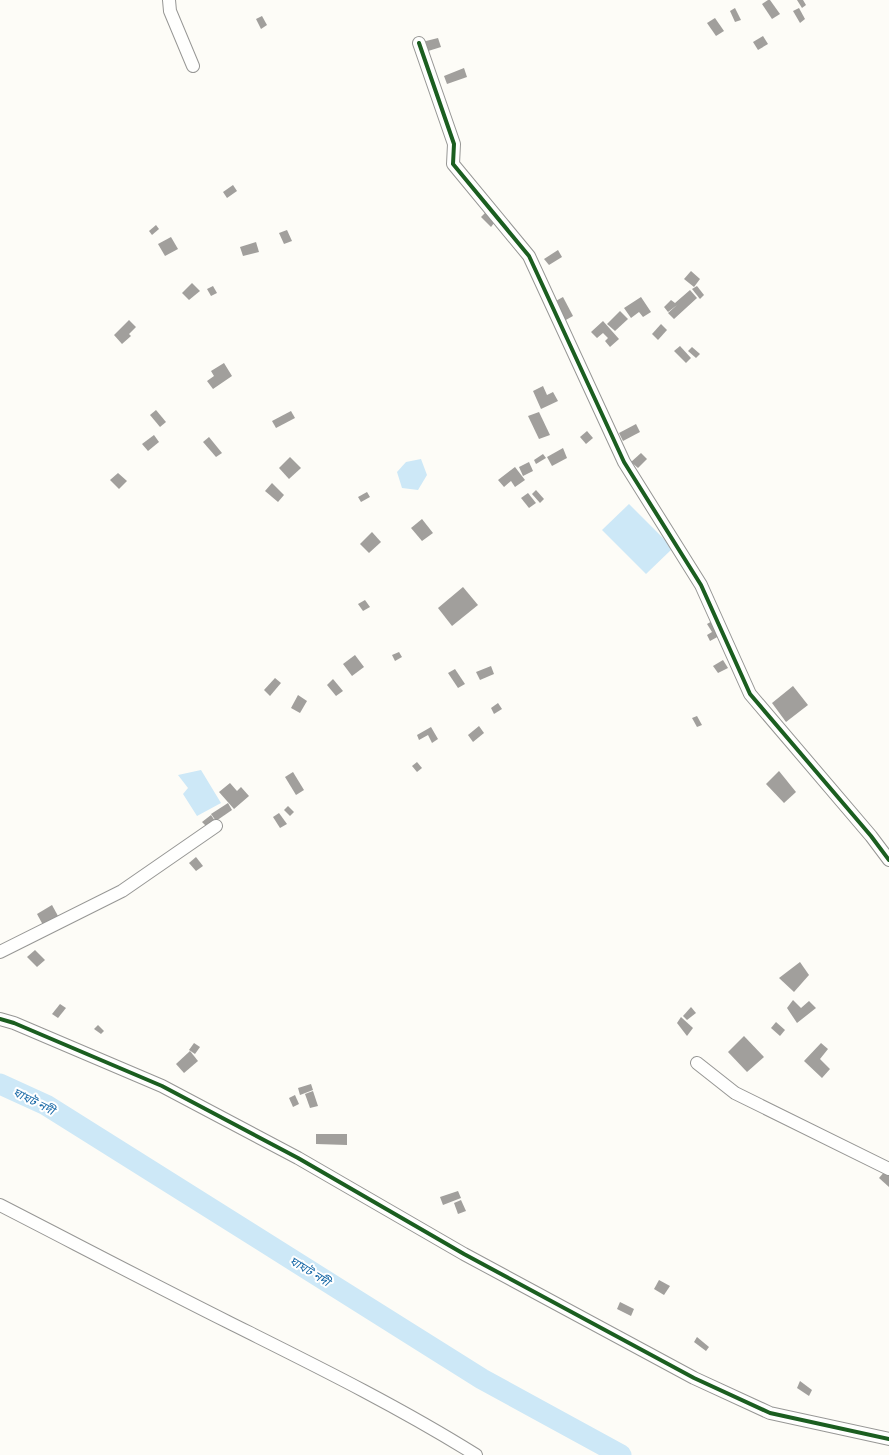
<svg xmlns="http://www.w3.org/2000/svg" width="889" height="1455" font-family="Lora,'Noto Sans Bengali',serif">
	<style>
		.water { fill: #cde8f7 }
		.lines { fill: none; stroke-linecap: round; stroke-linejoin: round }
		.river { stroke: #cde8f7; stroke-width: 21 }
		.building { fill: #a19f9c }
		.minor-casing { stroke: #979795; stroke-width: 14 }
		.minor { stroke: #fffffe; stroke-width: 12 }
		.cycleway-casing { stroke: #fff; stroke-width: 6 }
		.cycleway { stroke: #1b5e20; stroke-width: 4 }
		.labels { text-anchor: middle; dominant-baseline: central; stroke-width: 4; stroke-linejoin: round; paint-order: stroke }
		.water-label { font-size: 12px; font-style: italic; fill: #1768a6; stroke: #fff }
	</style>
	<rect width="100%" height="100%" fill="#fdfcf7"/>
	<!-- water -->
	<g class="water">
		<polygon points="421,459 427,475 418,490 402,488 397,472 406,462"/>
		<polygon points="629,504 673,548 646,574 602,530"/>
		<polygon points="201,770 221,803 197,816 183,794 188,788 178,775"/>
	</g>
	<g class="lines">
		<!-- river -->
		<polyline class="river" points="0,1084 46,1105 482,1379 621,1455"/>
	</g>
	<!-- building -->
	<g class="building">
		<polygon points="768,0 770,0 780,14 772,19 762,4"/>
		<polygon points="797,0 803,0 806,5 802,8"/>
		<polygon points="735,8 741,20 735,22 730,11"/>
		<polygon points="799,8 805,19 800,23 793,11"/>
		<polygon points="262,16 267,25 261,29 256,19"/>
		<polygon points="715,18 724,31 716,36 707,23"/>
		<polygon points="763,36 768,44 758,50 753,42"/>
		<polygon points="438,38 441,47 425,52 422,42"/>
		<polygon points="464,68 467,77 447,84 444,76"/>
		<polygon points="233,185 237,191 227,198 223,192"/>
		<polygon points="485,213 494,223 491,227 481,217"/>
		<polygon points="156,225 159,229 152,235 149,231"/>
		<polygon points="287,230 292,241 284,244 279,233"/>
		<polygon points="171,237 178,249 165,256 158,244"/>
		<polygon points="256,242 259,252 243,256 240,247"/>
		<polygon points="558,250 562,257 549,265 544,259"/>
		<polygon points="691,271 700,279 694,287 684,279"/>
		<polygon points="192,283 200,291 189,300 182,293"/>
		<polygon points="213,286 217,293 211,296 207,289"/>
		<polygon points="697,286 704,295 700,299 692,289"/>
		<polygon points="690,290 697,298 674,319 668,313 677,305 668,312 664,307 671,300 675,303"/>
		<polygon points="563,297 573,316 564,321 554,302"/>
		<polygon points="641,297 651,312 643,317 639,312 631,318 624,308"/>
		<polygon points="620,311 628,319 615,331 607,324"/>
		<polygon points="129,320 136,327 129,334 131,336 122,344 114,335"/>
		<polygon points="603,321 619,339 610,347 605,341 608,338 603,333 597,338 591,332"/>
		<polygon points="661,324 667,330 658,340 652,334"/>
		<polygon points="680,346 691,358 686,363 674,351"/>
		<polygon points="692,347 700,354 696,358 688,351"/>
		<polygon points="224,363 232,376 213,389 207,381 214,376 211,371"/>
		<polygon points="543,386 547,395 553,392 558,401 541,409 533,391"/>
		<polygon points="156,410 166,422 160,427 150,415"/>
		<polygon points="291,411 295,418 276,428 272,421"/>
		<polygon points="539,412 550,435 539,439 528,416"/>
		<polygon points="636,424 640,432 623,441 619,433"/>
		<polygon points="587,431 593,438 586,444 580,437"/>
		<polygon points="154,435 159,442 148,451 142,444"/>
		<polygon points="209,437 222,453 216,457 203,442"/>
		<polygon points="563,448 567,458 552,466 547,457"/>
		<polygon points="641,453 647,459 638,468 631,462"/>
		<polygon points="543,454 546,458 536,464 534,460"/>
		<polygon points="290,457 301,468 289,479 279,468"/>
		<polygon points="529,462 533,471 523,476 519,467"/>
		<polygon points="515,467 525,480 515,487 511,481 504,487 498,480"/>
		<polygon points="118,473 127,481 119,489 110,480"/>
		<polygon points="272,483 284,495 278,502 265,491"/>
		<polygon points="536,490 544,499 540,503 532,494"/>
		<polygon points="367,492 370,497 361,502 358,497"/>
		<polygon points="528,493 536,503 529,508 521,498"/>
		<polygon points="422,519 433,533 422,541 411,528"/>
		<polygon points="372,532 381,542 369,553 360,544"/>
		<polygon points="463,587 478,605 452,626 438,608"/>
		<polygon points="365,600 370,607 363,611 358,604"/>
		<polygon points="714,620 721,635 710,641 707,635 712,632 707,624"/>
		<polygon points="399,652 402,657 395,661 392,655"/>
		<polygon points="355,655 364,667 352,676 343,664"/>
		<polygon points="723,660 728,668 718,673 713,666"/>
		<polygon points="491,666 494,674 480,680 476,672"/>
		<polygon points="455,669 465,684 458,688 448,673"/>
		<polygon points="275,678 281,683 270,696 264,690"/>
		<polygon points="333,679 343,691 336,696 327,685"/>
		<polygon points="793,686 808,705 786,722 772,703"/>
		<polygon points="298,695 307,701 300,713 291,708"/>
		<polygon points="498,703 502,709 494,714 491,708"/>
		<polygon points="697,716 702,725 697,727 692,718"/>
		<polygon points="479,726 484,733 473,742 468,735"/>
		<polygon points="431,727 438,739 432,743 428,735 419,740 417,735"/>
		<polygon points="417,762 422,768 417,772 412,766"/>
		<polygon points="779,771 796,792 784,803 766,784"/>
		<polygon points="293,772 304,790 296,795 285,777"/>
		<polygon points="230,783 237,791 241,787 249,796 234,809 219,792"/>
		<polygon points="228,803 232,810 216,821 211,814"/>
		<polygon points="288,806 294,812 290,816 284,810"/>
		<polygon points="279,813 287,824 280,828 273,817"/>
		<polygon points="211,815 215,821 207,827 202,822"/>
		<polygon points="196,857 203,866 196,871 189,863"/>
		<polygon points="52,905 58,916 43,925 37,914"/>
		<polygon points="35,950 45,960 37,967 27,957"/>
		<polygon points="800,962 809,975 794,992 779,978"/>
		<polygon points="793,1000 801,1008 809,1001 816,1008 797,1023 787,1008"/>
		<polygon points="60,1004 66,1008 58,1018 52,1014"/>
		<polygon points="691,1007 696,1013 687,1020 683,1016"/>
		<polygon points="681,1017 693,1028 687,1036 677,1023"/>
		<polygon points="776,1022 785,1030 780,1036 771,1028"/>
		<polygon points="98,1025 104,1031 101,1034 94,1029"/>
		<polygon points="744,1036 764,1057 747,1072 728,1052"/>
		<polygon points="194,1043 200,1047 195,1054 189,1050"/>
		<polygon points="821,1043 828,1049 820,1059 830,1069 822,1078 804,1061"/>
		<polygon points="190,1051 198,1061 184,1073 176,1064"/>
		<polygon points="311,1084 313,1090 300,1095 298,1088"/>
		<polygon points="313,1091 318,1106 310,1108 305,1094"/>
		<polygon points="295,1095 299,1104 293,1107 289,1098"/>
		<polygon points="316,1134 347,1134 347,1145 316,1144"/>
		<polygon points="885,1171 889,1174 889,1187 879,1178"/>
		<polygon points="458,1191 461,1198 443,1205 440,1197"/>
		<polygon points="461,1200 466,1211 458,1214 454,1203"/>
		<polygon points="659,1280 670,1286 664,1295 654,1289"/>
		<polygon points="620,1302 634,1309 631,1316 617,1309"/>
		<polygon points="697,1337 709,1347 706,1351 694,1342"/>
		<polygon points="800,1381 812,1390 809,1396 797,1388"/>
	</g>
	<g class="lines">
		<!-- minor casing -->
		<g class="minor-casing">
			<g id="minor">
				<polyline points="169,0 170,11 193,66"/>
				<polyline points="419,43 454,144 453,164 529,256 624,462 701,585 750,694 871,836 889,860"/>
				<polyline points="0,952 122,891 216,826"/>
				<polyline points="0,1019 14,1023 162,1086 298,1158 464,1254 694,1378 770,1413 889,1439"/>
				<polyline points="697,1063 735,1093 889,1169"/>
				<path d="M0 1205C76 1244 152 1284 228 1322 312 1364 396 1405 476 1455"/>
			</g>
		</g>
		<!-- minor -->
		<use href="#minor" class="minor"/>
		<!-- cycleway casing -->
		<g class="cycleway-casing">
			<g id="cycleway">
				<polyline points="419,43 454,144 453,164 529,256 624,462 701,585 750,694 871,836 889,860"/>
				<polyline points="0,1019 14,1023 162,1086 298,1158 464,1254 694,1378 770,1413 889,1439"/>
			</g>
		</g>
		<!-- cycleway -->
		<use href="#cycleway" class="cycleway"/>
	</g>
	<g class="labels">
		<!-- water labels -->
		<g class="water-label">
			<text transform="translate(34 1101) rotate(27)">ঘাঘট নদী</text>
			<text transform="translate(310 1271) rotate(32)">ঘাঘট নদী</text>
		</g>
	</g>
</svg>
